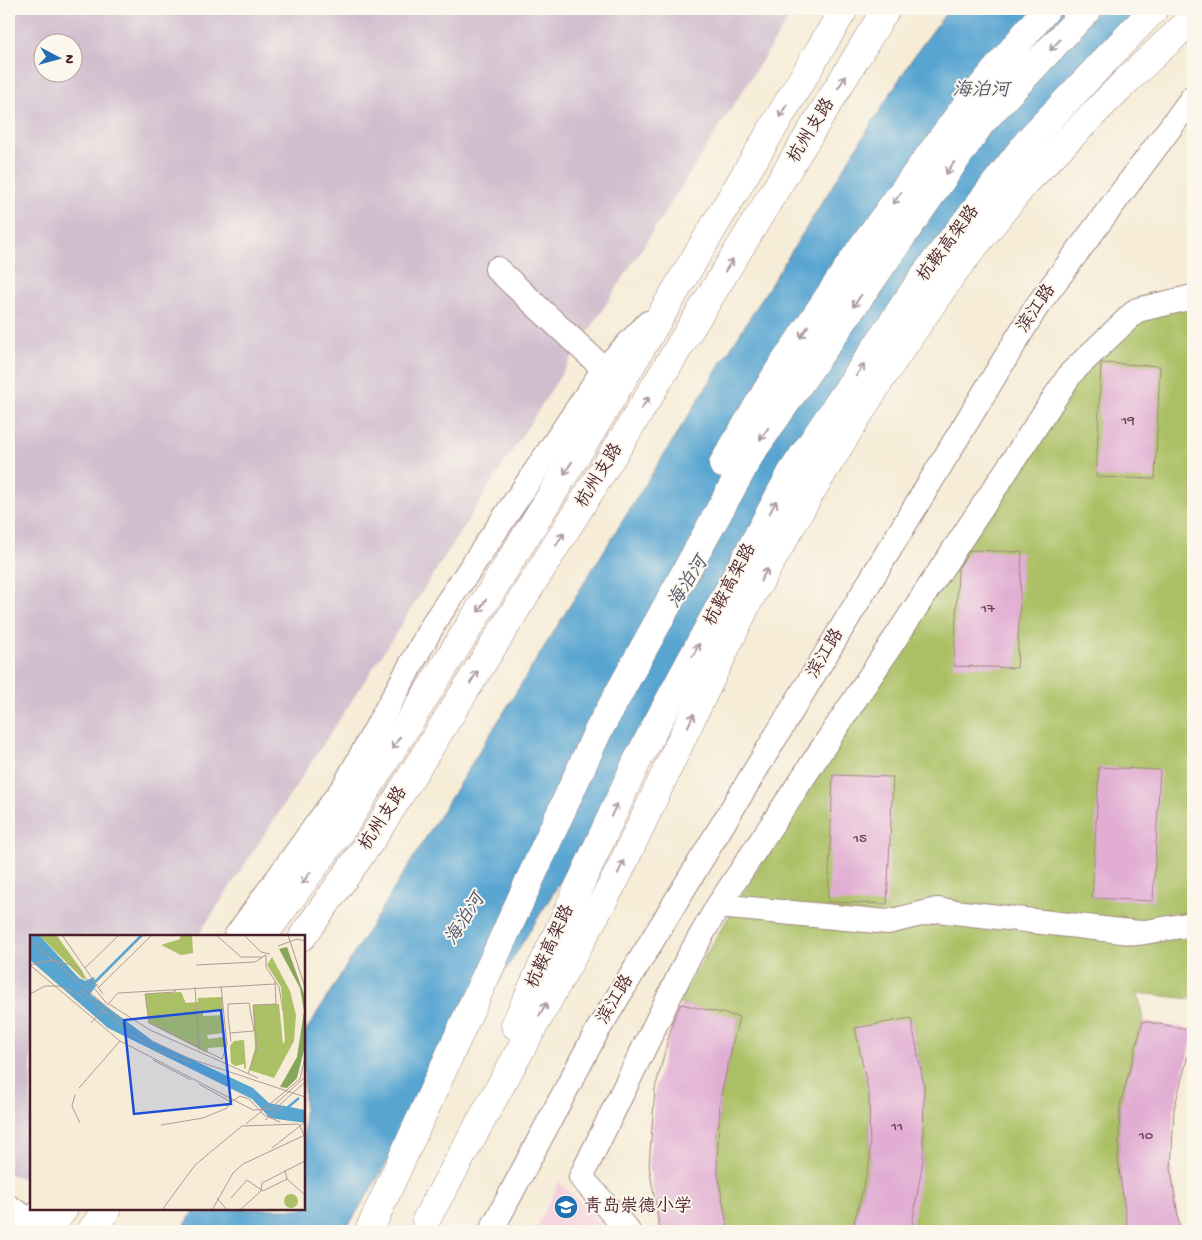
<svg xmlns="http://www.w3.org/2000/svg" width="1202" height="1240" font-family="'Gochi Hand','LXGW WenKai TC',sans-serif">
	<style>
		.built { fill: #f4cfde }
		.industrial { fill: #d0bdce; fill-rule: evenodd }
		.green { fill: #abc065; stroke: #7a7048 }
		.water { fill: #58a5d1; stroke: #51627e }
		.building { fill: #e1add3 }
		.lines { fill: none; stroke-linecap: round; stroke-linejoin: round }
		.street-casing { stroke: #a08681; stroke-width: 26 }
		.secondary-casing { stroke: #a08681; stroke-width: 29 }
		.highway-casing { stroke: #a08681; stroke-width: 29 }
		.street { stroke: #fff; stroke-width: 24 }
		.secondary { stroke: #fff; stroke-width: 28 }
		.highway { stroke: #fff; stroke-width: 28 }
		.oneway { stroke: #ae9aa0 }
		.labels { text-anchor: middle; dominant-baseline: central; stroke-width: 4; stroke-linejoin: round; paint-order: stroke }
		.number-label { font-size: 15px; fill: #704255 }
		.street-label { font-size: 18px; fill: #4a1f2b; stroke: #fbf7ec }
		.poi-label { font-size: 18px; fill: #4a1f2b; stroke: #fbf7ec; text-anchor: start }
		.water-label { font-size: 19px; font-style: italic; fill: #50556d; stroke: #fbf7ec }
		.inset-river { fill: none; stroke: #58a5d1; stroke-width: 2.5 }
		.inset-road { fill: none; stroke: #b19a92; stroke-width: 1 }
		.view { fill: #1d4ed8; fill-opacity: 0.15; stroke: #1d4ed8; stroke-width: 2.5 }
		.inset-edge { fill: none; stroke: #4a1f2b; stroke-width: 2.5 }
	</style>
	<rect width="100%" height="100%" fill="#fbf7ec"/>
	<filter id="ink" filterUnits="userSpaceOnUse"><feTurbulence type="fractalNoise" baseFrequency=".02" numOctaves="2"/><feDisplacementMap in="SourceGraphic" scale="10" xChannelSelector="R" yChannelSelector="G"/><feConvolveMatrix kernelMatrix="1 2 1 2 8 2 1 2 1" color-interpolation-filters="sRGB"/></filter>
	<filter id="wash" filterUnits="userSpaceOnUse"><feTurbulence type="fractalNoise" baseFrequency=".0096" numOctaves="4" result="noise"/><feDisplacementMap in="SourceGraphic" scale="20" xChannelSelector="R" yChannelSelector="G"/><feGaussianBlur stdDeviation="1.12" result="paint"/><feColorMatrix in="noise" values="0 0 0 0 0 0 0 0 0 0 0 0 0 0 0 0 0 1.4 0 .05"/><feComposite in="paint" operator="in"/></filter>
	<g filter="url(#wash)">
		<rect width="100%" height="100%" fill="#f6ecd7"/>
		<!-- built -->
		<polygon class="built" points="559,1182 609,1231 535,1231"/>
		<!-- industrial -->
		<path class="industrial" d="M9 9H795L392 639 198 936H31V1181L9 1174ZM42 42H72V72H42Z"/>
		<!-- green -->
		<polygon class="green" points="1193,297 1193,999 1138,993 1143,1021 1120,1105 1118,1162 1128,1231 908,1231 923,1160 924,1086 911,1018 869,1095 870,1159 852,1231 728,1231 717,1169 720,1099 739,1018 677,1003 838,734 1071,373 1137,310"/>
		<!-- water -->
		<polygon class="water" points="949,9 1144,9 900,330 345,1231 181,1231 195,1209 304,1209 304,1034 638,496 914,56"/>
		<g id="blocks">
			<!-- building -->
			<g class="building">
				<polygon points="1101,363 1160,366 1155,479 1096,477"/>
				<polygon points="970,550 1022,552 1017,668 954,666 958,569"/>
				<polygon points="1099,767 1160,770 1153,901 1092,898"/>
				<polygon points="833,775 893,777 887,904 828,902"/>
				<polygon points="681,1004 739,1017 720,1099 717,1169 728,1231 660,1231 649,1166 655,1089 673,1021"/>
				<polygon points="911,1018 924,1086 923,1160 911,1231 852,1231 870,1159 869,1095 855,1028"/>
				<polygon points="1143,1021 1193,1030 1193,1036 1174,1109 1171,1169 1180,1231 1128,1231 1118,1162 1120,1105"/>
			</g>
		</g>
	</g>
	<g filter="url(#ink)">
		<use href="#blocks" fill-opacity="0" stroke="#a08681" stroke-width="1"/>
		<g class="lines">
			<!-- street casing -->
			<g class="street-casing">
				<g id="street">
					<polyline points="497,269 604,369"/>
					<polyline points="718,906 888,922 937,910 1139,933 1193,924"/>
					<polyline points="236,936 345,785 435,621 604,369 648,323"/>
					<polyline points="9,1207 32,1222"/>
					<polyline points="25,1231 41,1209"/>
					<polyline points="491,1231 596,1033 1037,306 1193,97"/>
					<polyline points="628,1231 581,1177 686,962 718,906 1071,373 1137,310 1193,297"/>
				</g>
			</g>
			<!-- secondary casing -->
			<g class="secondary-casing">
				<g id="secondary">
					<polyline points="263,936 346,823 594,427 844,9"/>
					<polyline points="303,936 374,836 619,445 886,9"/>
					<polyline points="47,1231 64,1209"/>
					<polyline points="91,1231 107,1209"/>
				</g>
			</g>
			<!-- highway casing -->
			<g class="highway-casing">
				<g id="highway">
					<polyline points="723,464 778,372 862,247 962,111 1046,9"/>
					<polyline points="515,1025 638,759 792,472 923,277 1029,140 1154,9"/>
					<polyline points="426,1220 617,876 682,738 748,602 813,488 882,377 953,273 1025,183 1123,84 1193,18"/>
					<polyline points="369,1231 598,731 751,453 981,123 1088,9"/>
				</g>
			</g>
			<!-- street -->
			<use href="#street" class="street"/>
			<!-- secondary -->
			<use href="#secondary" class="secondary"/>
			<!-- highway -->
			<use href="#highway" class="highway"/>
		</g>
		<!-- one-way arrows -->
		<defs><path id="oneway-shaft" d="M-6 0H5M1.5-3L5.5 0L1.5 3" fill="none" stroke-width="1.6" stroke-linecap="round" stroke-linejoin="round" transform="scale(1.25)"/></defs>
		<g class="oneway">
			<use href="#oneway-shaft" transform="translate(1055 45) rotate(133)"/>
			<use href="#oneway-shaft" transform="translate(842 82) rotate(-58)"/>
			<use href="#oneway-shaft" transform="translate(783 111) rotate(121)"/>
			<use href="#oneway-shaft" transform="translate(950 168) rotate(125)"/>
			<use href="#oneway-shaft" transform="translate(897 198) rotate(127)"/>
			<use href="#oneway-shaft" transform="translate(729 265) rotate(-58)"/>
			<use href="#oneway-shaft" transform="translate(857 301) rotate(125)"/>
			<use href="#oneway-shaft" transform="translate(804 332) rotate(124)"/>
			<use href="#oneway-shaft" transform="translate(860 370) rotate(-56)"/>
			<use href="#oneway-shaft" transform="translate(645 403) rotate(-58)"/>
			<use href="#oneway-shaft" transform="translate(764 434) rotate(125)"/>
			<use href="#oneway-shaft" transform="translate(568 468) rotate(122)"/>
			<use href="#oneway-shaft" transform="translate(773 507) rotate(-62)"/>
			<use href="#oneway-shaft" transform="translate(560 539) rotate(-58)"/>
			<use href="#oneway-shaft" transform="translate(764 575) rotate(-61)"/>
			<use href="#oneway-shaft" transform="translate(482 606) rotate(122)"/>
			<use href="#oneway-shaft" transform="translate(696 650) rotate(-62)"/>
			<use href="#oneway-shaft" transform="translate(474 677) rotate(-58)"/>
			<use href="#oneway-shaft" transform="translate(691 720) rotate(-64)"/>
			<use href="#oneway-shaft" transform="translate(396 743) rotate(122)"/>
			<use href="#oneway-shaft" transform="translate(614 810) rotate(-65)"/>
			<use href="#oneway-shaft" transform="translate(621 867) rotate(-65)"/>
			<use href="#oneway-shaft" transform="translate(306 878) rotate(126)"/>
			<use href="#oneway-shaft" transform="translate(543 1009) rotate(-61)"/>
		</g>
	</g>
	<!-- icons -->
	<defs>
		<g id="school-disc" transform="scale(1.25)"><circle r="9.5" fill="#1f6fb2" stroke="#fbf7ec"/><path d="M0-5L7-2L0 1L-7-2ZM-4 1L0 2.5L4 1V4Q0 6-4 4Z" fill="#fff"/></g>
	</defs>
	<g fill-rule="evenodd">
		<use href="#school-disc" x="566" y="1207"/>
	</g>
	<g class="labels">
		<!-- number labels -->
		<g class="number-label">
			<text x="1128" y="421">19</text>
			<text x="988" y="609">17</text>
			<text x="860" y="839">15</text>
			<text x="897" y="1127">11</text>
			<text x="1146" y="1136">10</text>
		</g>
		<!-- street labels -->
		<g class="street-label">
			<text transform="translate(812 131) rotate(-58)">杭州支路</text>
			<text transform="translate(949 244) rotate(-53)">杭鞍高架路</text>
			<text transform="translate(1037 309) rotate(-56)">滨江路</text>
			<text transform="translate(600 476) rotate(-58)">杭州支路</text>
			<text transform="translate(731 585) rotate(-62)">杭鞍高架路</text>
			<text transform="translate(826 654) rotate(-59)">滨江路</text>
			<text transform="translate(384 819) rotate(-57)">杭州支路</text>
			<text transform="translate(551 947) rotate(-65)">杭鞍高架路</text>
			<text transform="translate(616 1000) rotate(-59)">滨江路</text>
		</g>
		<!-- poi labels -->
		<g class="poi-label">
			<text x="584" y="1207">青岛崇德小学</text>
		</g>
		<!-- water labels -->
		<g class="water-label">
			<text x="981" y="91">海泊河</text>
			<text transform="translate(689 583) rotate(-57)">海泊河</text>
			<text transform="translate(466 920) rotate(-57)">海泊河</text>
		</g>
	</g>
	<!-- overview -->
	<g transform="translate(30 935)">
		<rect width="275" height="275" fill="#f6ecd7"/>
		<path d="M9 0 27 1 53 37 55 46ZM150 0H162L163 18 151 20 131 10 150 4ZM242 22 260 56 266 80 264 106 244 143 219 135 225 113 223 70 249 69 253 109 255 106 251 52 237 30ZM151 57 156 68 168 67V63L192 62 193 75 173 76V81L193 80 194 98 177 100 178 104 194 102 195 112 178 113 177 118 119 88 115 59ZM214 105 216 133 214 134V129L205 131 201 128 200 111 204 106ZM254 266a7 7 0 1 1 14 0a7 7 0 1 1-14 0Z" fill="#abc065"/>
		<path d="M257 12 275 62V111L267 143 257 153 250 152 267 122 274 76 270 53 249 14Z" fill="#88a65a"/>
		<path d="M0 0H9L49 43 55 46 64 42 66 51 60 59 123 106 223 153 239 168 275 175V188L240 183 222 164 78 93 0 25Z" fill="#58a5d1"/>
		<path class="inset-river" d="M65 47 112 0M257 173 269 163"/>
		<path class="inset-road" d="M32 0 73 59M186 0 211 22H232M214 0 231 17 240 19M258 0 275 52M0 5 96 89 118 105 158 123 275 162M248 11 267 4 275 6M236 20V32L249 52 253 76M0 30 90 106 223 175 240 174 275 142M0 30 22 25 46 31 78 70M166 30 225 27 236 20M55 33 89 0M165 52 169 115M68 53 122 0M49 54 97 95M145 54V57L115 59 119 88 192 124 197 110 191 51M0 59 15 51H29L52 61M78 69 88 58 245 49M79 69 120 95 228 143M61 88 74 74M93 95 127 115 161 128M200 98 224 96 219 68 198 69V81L200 98 201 107M123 125 161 145M218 139 227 113 223 70 246 69 245 46M270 144 275 122M169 149 201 167 210 161 219 164 234 180 250 187M49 153 90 106M45 160 42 171 50 188M244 175 275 147M235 185 253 172M216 189 270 144M131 190 173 183 197 173 200 167M242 213 275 187M255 235 257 244 275 260M187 263 197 275M201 263 217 245 233 256 257 244M132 275 165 230 212 191 269 189 274 200M182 275 203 238 213 229 275 200M210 275 231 256 232 248 275 226"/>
		<path class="view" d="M191 75 201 169 104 179 94 85Z"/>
		<rect width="275" height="275" class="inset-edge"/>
	</g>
	<!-- margin -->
	<rect width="1202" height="1240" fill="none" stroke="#fbf7ec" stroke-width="30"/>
	<!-- north arrow -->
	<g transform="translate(58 58) rotate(96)"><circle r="24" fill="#fbf7ec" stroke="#b4a19f"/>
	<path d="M0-4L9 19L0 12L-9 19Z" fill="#1f6fb2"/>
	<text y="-8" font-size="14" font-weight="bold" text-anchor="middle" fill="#4a1f2b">N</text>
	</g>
</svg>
